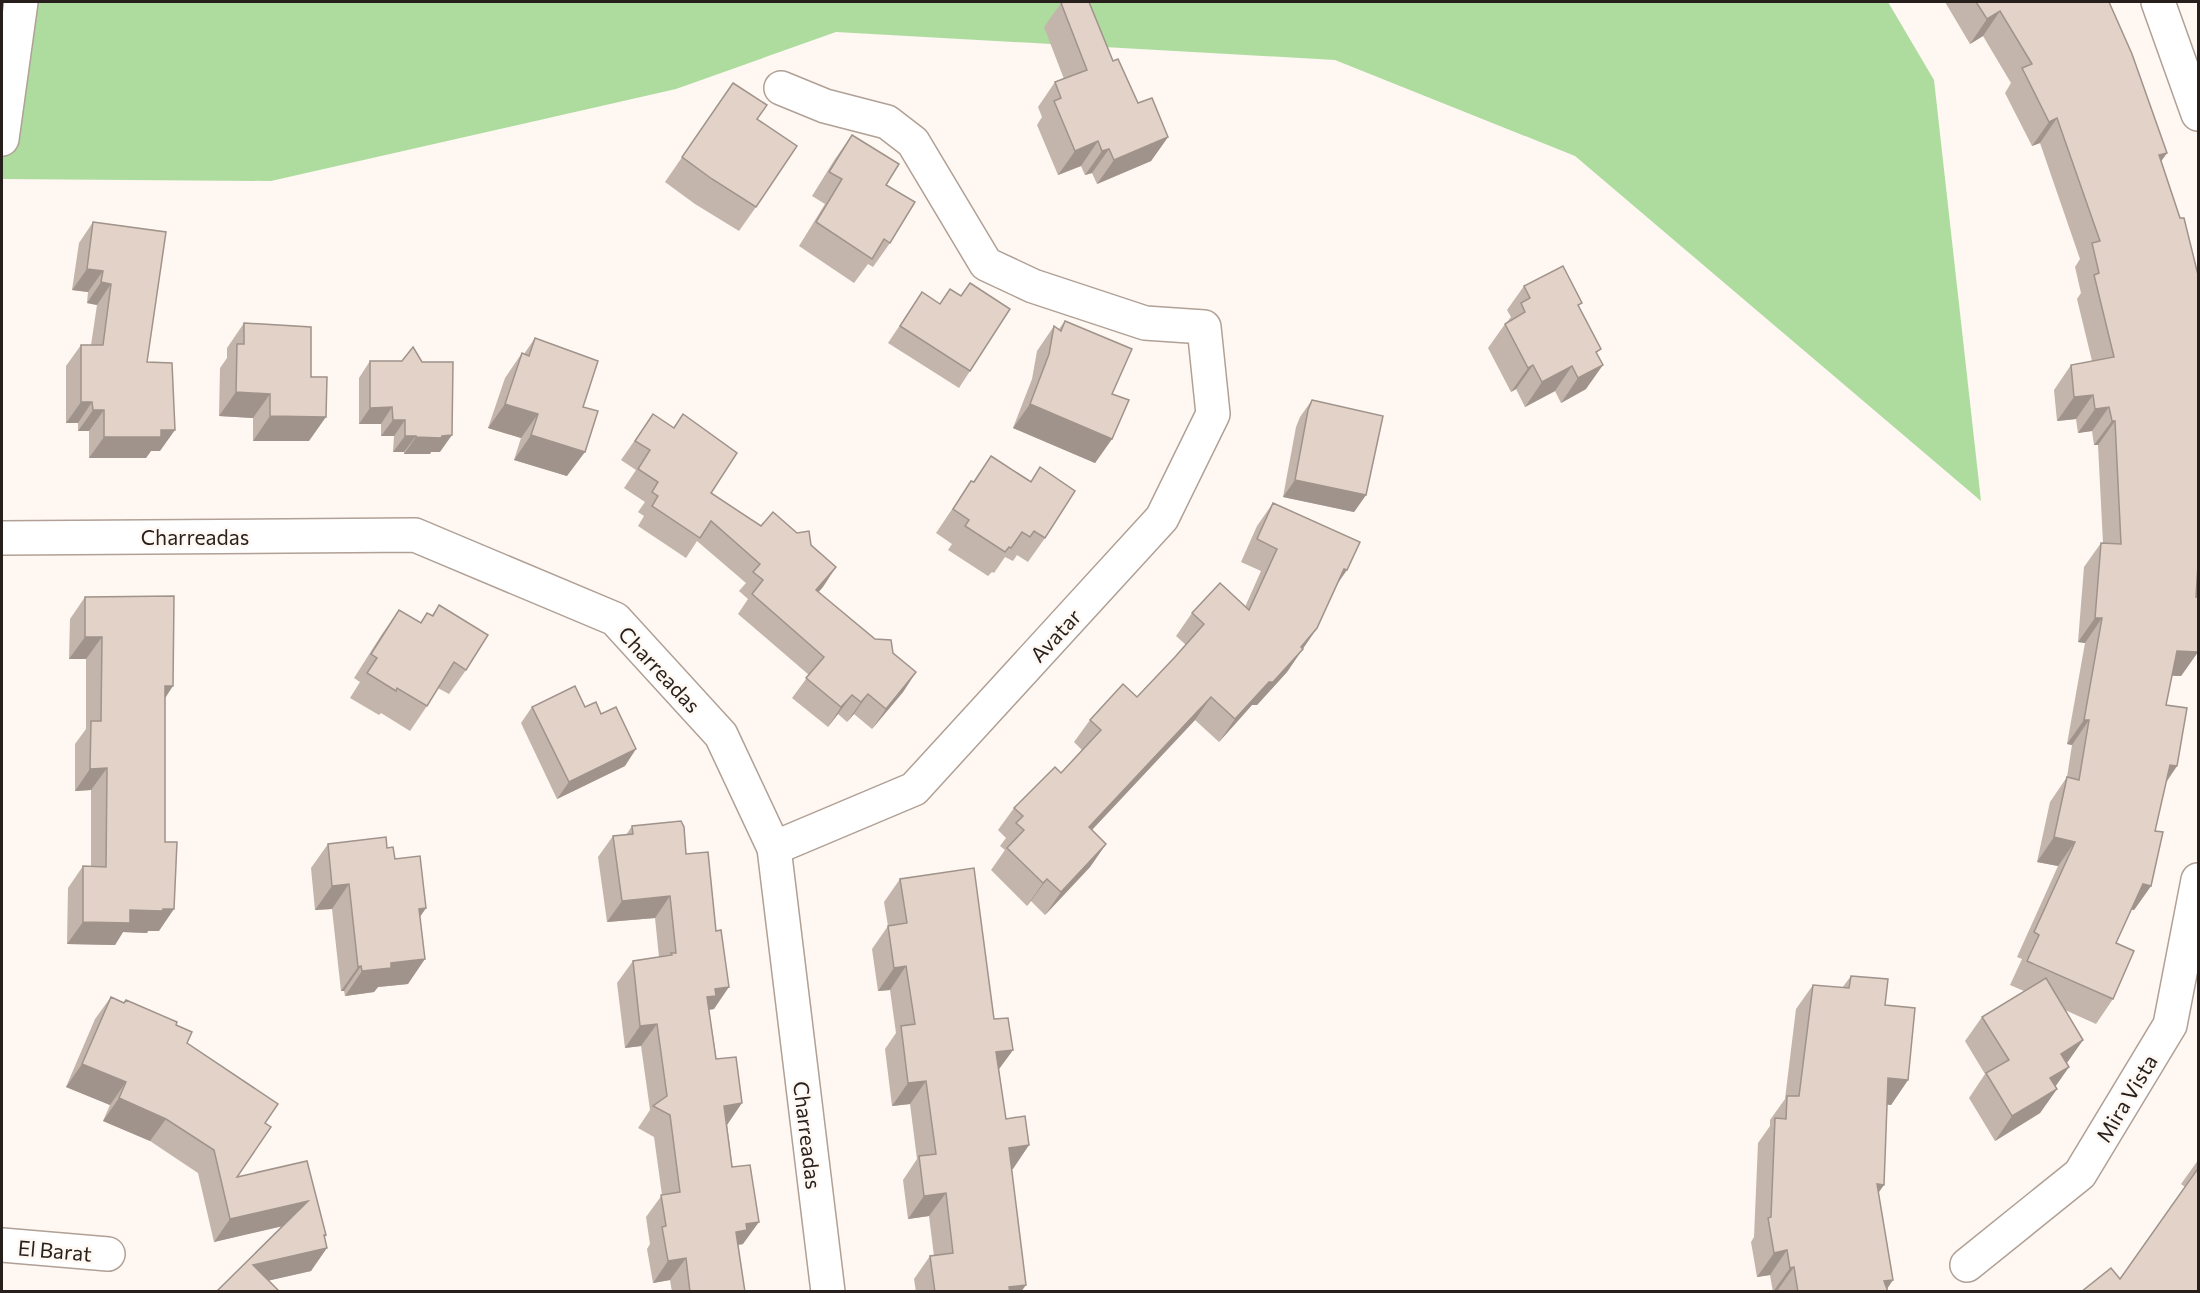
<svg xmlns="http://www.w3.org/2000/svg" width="2200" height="1293" font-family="Commissioner,sans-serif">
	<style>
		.green { fill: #aedc9f }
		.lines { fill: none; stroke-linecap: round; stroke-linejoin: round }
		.minor-casing { stroke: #b0a095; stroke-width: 36 }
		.minor { stroke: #fff; stroke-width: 33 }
		.wall { fill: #c3b5ab }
		.shaded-wall { fill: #9f938b }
		.building { fill: #e3d2c7; stroke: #9f938b; stroke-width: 1.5 }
		.labels { text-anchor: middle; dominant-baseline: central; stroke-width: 5; stroke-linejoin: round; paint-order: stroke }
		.street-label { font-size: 21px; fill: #261f1b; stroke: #fef7f2 }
	</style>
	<rect width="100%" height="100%" fill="#fef7f2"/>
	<!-- green -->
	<polygon class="green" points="2,2 1888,2 1934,80 1981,501 1575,156 1335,60 836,32 676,89 271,181 2,179"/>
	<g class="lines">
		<!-- minor casing -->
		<g class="minor-casing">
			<g id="minor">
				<polyline points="2158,2 2198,114"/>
				<polyline points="2,139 21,2"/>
				<polyline points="2,538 415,535 615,619 721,735 774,848 828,1292"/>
				<polyline points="774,848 914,789 1162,518 1213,414 1204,327 1145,323 1033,286 986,264 913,142 887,122 825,106 781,88"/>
				<polyline points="2,1245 108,1254"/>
				<polyline points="1967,1265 2080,1174 2170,1025 2198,880"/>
			</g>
		</g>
		<!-- minor -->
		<use href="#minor" class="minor"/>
	</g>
	<!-- wall -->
	<g class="wall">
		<polygon points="1945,2 2109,2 2167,153 2161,161 2196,597 2198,652 2181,676 2172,676 2166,705 2177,766 2166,783 2155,831 2151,886 2134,910 2131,909 2116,943 2113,999 2096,1024 2065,1010 2083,1040 2067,1063 2069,1067 2055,1087 2057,1089 2040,1113 1995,1141 1969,1098 1985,1074 1965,1041 1982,1017 2024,991 2010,985 2022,959 2017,957 2058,866 2037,862 2050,802 2067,777 2072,745 2067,744 2085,643 2078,642 2084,567 2101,543 2103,543 2098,445 2094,445 2092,431 2078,433 2076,419 2057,421 2054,390 2071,365 2092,361 2077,299 2081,293 2075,267 2080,259 2040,143 2032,146 2005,93 2011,83 1983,36 1970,44"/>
		<polygon points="1061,3 1113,61 1138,103 1168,137 1151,161 1097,184 1092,173 1085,175 1081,166 1058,175 1037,125 1042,117 1038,107 1055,82 1064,79 1044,27"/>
		<polygon points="733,83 756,207 739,231 695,204 665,182"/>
		<polygon points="852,135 886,185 890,243 873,267 868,264 854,283 799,246 825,204 812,196 835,159"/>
		<polygon points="93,222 147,362 160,451 151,451 146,458 89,458 89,431 78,431 78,423 66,423 66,366 81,345 91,345 97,305 87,303 88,292 72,290 79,243"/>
		<polygon points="970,283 970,371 959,388 888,343 922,292 940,304 961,296"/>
		<polygon points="1524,286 1579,308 1597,354 1586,389 1561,403 1555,391 1525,407 1516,389 1511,392 1488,348 1505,324 1507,322 1511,317 1507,310"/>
		<polygon points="1065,321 1112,394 1112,439 1095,463 1013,428 1032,379 1037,351 1054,326 1059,329"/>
		<polygon points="244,323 309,441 253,441 253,418 219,416 220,368 227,358 227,348"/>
		<polygon points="535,338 583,407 567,476 514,460 521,438 488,428 505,378 522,353 524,354"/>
		<polygon points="370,361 440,452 431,452 430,454 404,454 404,452 393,452 394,436 381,436 381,424 359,424 359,378"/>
		<polygon points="1312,400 1366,495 1354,512 1283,497 1296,427 1300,417"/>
		<polygon points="653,414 673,428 683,414 711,493 761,526 811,545 836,567 818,592 916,672 903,692 872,729 854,714 847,722 838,714 828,727 792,698 809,675 738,614 748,599 739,591 746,583 697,541 686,558 638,526 644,516 638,512 645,502 624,488 636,470 621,460"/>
		<polygon points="991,456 1031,481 1040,467 1045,538 1028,562 1017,555 1013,561 1005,557 994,573 992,572 988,576 948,550 952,544 936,533 971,481 973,482"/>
		<polygon points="1273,503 1338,583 1317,628 1287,672 1257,705 1252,705 1219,742 1195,720 1092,830 1106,844 1090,867 1045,915 1031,901 1027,906 991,870 1005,850 1000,846 1006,838 998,830 1014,808 1061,773 1082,750 1074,742 1090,720 1137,697 1175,657 1186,645 1176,636 1192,613 1245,607 1261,571 1241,562 1257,526"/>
		<polygon points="85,597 165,698 159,931 148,931 147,933 123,932 115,945 67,944 68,888 83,866 91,866 91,790 75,791 75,744 86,729 86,659 69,659 70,619"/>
		<polygon points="439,605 466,670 449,694 438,688 427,706 410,731 381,713 379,715 350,698 360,682 354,678 382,634 399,610 420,623 427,613 432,615"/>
		<polygon points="532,707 585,707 625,766 557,799 521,723"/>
		<polygon points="632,826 686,854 714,1009 709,1010 727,1125 743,1244 738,1245 745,1292 672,1292 670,1280 653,1283 647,1249 650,1244 646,1217 662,1195 654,1137 638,1128 650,1110 641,1046 625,1048 617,983 633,961 659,957 655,918 607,922 598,857 613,836 626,835"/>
		<polygon points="328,844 387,848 395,859 426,908 420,917 408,984 378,987 374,992 345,996 344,991 341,991 332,909 315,910 311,868"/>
		<polygon points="900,879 994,1019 1013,1050 999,1069 1006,1119 1029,1145 1012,1169 1021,1292 916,1292 914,1279 930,1256 934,1256 929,1216 908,1219 903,1180 917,1159 910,1104 892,1106 885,1049 896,1033 890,990 878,991 872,949 888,926 884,902"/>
		<polygon points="1851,976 1885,1005 1908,1080 1891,1105 1887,1104 1878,1193 1888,1292 1773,1292 1770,1275 1757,1277 1751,1242 1754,1237 1758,1143 1770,1126 1770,1120 1785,1099 1796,1009 1813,985 1842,988"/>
		<polygon points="111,997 176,1025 187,1043 265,1123 237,1177 326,1235 311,1271 216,1292 282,1226 214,1242 198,1173 150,1141 103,1121 110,1105 66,1087 95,1019"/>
		<polygon points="2199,1159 2199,1292 2120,1279 2185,1187 2181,1184"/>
	</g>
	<!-- shaded-wall -->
	<g class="shaded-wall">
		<polygon points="2000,11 1983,36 1970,44 1987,19"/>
		<polygon points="2057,118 2040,143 2032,146 2049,122"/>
		<polygon points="1168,137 1151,161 1097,184 1114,160"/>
		<polygon points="1098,141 1081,166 1058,175 1075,151"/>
		<polygon points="1109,149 1092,173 1085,175 1102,151"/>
		<polygon points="2167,153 2150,177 2159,155"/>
		<polygon points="87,269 103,271 88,292 72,290"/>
		<polygon points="101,282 111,284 97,305 87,303"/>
		<polygon points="1533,365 1516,389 1511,392 1528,368"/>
		<polygon points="1603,365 1586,389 1561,403 1578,378"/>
		<polygon points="1572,366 1555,391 1525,407 1542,382"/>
		<polygon points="236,392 270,394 253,418 219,416"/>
		<polygon points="2093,395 2076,419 2057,421 2074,397"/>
		<polygon points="81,402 92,402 78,423 66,423"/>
		<polygon points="505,404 538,414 521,438 488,428"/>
		<polygon points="1030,404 1112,439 1095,463 1013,428"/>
		<polygon points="392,407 381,424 359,424 370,408"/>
		<polygon points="2109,407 2092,431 2078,433 2095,409"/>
		<polygon points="93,410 104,410 89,431 78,431"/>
		<polygon points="270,416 326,417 309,441 253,441"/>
		<polygon points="393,420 405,420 394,436 381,436"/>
		<polygon points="2112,421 2115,421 2098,445 2094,445"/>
		<polygon points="161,430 175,430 160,451 151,451 146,458 89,458 104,437"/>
		<polygon points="452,435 440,452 431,452 430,454 404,454 416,437"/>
		<polygon points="531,435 585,452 567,476 514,460"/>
		<polygon points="405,436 416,436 404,452 393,452"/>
		<polygon points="1295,480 1366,495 1354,512 1283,497"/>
		<polygon points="836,567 823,587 803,610 816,590"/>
		<polygon points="1344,569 1347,570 1331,593"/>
		<polygon points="2095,618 2102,618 2085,643 2078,642"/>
		<polygon points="1317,628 1287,672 1257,705 1252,705 1219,742 1235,719"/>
		<polygon points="85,637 102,637 86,659 69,659"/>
		<polygon points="2177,651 2198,652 2181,676 2160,675"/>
		<polygon points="916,672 903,692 872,729 886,709"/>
		<polygon points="165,686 173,686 158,709"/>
		<polygon points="868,694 854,714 847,722 861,702"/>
		<polygon points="852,695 838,714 828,727 841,707"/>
		<polygon points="1211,697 1195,720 1073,850 1089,827"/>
		<polygon points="2084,720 2089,720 2072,745 2067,744"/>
		<polygon points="636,749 625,766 557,799 569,782"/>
		<polygon points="2170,765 2177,766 2160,790"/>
		<polygon points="107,768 91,790 75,791 90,769"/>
		<polygon points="2054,837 2075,842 2058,866 2037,862"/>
		<polygon points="1106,844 1090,867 1045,915 1061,892"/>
		<polygon points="1047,879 1031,901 1027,906 1043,883"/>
		<polygon points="349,884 332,909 315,910 332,886"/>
		<polygon points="2143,884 2151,886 2134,910 2126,908"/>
		<polygon points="670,896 655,918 607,922 622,901"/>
		<polygon points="426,908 409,932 419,909"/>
		<polygon points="163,909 174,909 159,931 148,931 147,933 123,932 115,945 67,944 83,922 130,910"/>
		<polygon points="425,959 408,984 378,987 374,992 345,996 362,971 391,963"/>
		<polygon points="361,966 344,991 341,991 358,967"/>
		<polygon points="906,966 890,990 878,991 894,968"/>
		<polygon points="729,987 714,1009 706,1010 707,997 715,989"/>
		<polygon points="657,1024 641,1046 625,1048 640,1026"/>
		<polygon points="2083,1040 2066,1064 2061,1054"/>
		<polygon points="1013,1050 996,1073 996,1052"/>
		<polygon points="82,1064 126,1082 110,1105 66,1087"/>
		<polygon points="2069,1067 2052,1091 2050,1078"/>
		<polygon points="1888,1078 1908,1080 1891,1105 1871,1103"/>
		<polygon points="926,1081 910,1104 892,1106 908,1083"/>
		<polygon points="2057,1089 2040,1113 1995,1141 2012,1116"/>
		<polygon points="119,1098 166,1119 150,1141 103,1121"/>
		<polygon points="742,1103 727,1125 724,1106"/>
		<polygon points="1029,1145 1013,1169 993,1171 1009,1148"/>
		<polygon points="1877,1184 1884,1185 1867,1209"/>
		<polygon points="946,1193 929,1216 908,1219 924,1196"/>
		<polygon points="308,1201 292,1224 214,1242 230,1219"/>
		<polygon points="759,1222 743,1244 737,1245 736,1232 746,1224"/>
		<polygon points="324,1235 326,1235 315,1251 327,1248 311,1271 237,1288 253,1265"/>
		<polygon points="1787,1250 1770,1275 1757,1277 1774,1253"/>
		<polygon points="686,1258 670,1280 653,1283 668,1261"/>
		<polygon points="1794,1267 1777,1291 1773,1292 1790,1268"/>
		<polygon points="1893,1280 1885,1292 1884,1281"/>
		<polygon points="1026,1285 1021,1292 1006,1292 1009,1287"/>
	</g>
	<!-- building -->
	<g class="building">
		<polygon points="1064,2 1089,2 1113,61 1118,59 1138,103 1152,98 1168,137 1114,160 1109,149 1102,151 1098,141 1075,151 1054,101 1061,98 1055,82 1087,70 1061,3"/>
		<polygon points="1976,2 2109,2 2132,54 2167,153 2159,155 2180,218 2184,218 2199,279 2199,549 2196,597 2199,597 2198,652 2177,651 2166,705 2187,708 2177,766 2170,765 2155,831 2163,832 2151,886 2143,884 2116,943 2134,951 2113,999 2027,961 2039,935 2034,932 2075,842 2054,837 2067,777 2079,780 2089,720 2084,720 2102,618 2095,618 2101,543 2121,544 2115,421 2112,421 2109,407 2095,409 2093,395 2074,397 2071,365 2114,357 2094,275 2099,273 2092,243 2100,241 2057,118 2049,122 2022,68 2032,64 2000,11 1987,19"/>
		<polygon points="733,83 767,105 757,119 797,146 756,207 712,179 682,157"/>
		<polygon points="852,135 899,164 886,185 915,202 890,243 884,239 872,259 816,222 842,179 829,172"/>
		<polygon points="93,222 166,232 147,362 172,363 175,430 161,430 161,437 104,437 104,410 93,410 92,402 81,402 81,345 103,345 111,284 101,282 103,271 87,269"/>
		<polygon points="1563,266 1582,303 1578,305 1601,349 1596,352 1603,365 1578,378 1572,366 1542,382 1533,365 1528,368 1505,324 1525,312 1521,303 1530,298 1524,286"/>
		<polygon points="970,283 1010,309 970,371 900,326 922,292 940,304 950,289 961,296"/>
		<polygon points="1065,321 1132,349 1112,394 1129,400 1112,439 1030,404 1049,354 1054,326 1061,331"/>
		<polygon points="244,323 311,327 311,377 327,377 326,417 270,416 270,394 236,392 237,344 244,344"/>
		<polygon points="535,338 598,361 583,407 598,411 585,452 531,435 538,414 505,404 522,353 529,356"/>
		<polygon points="413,347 422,362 453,362 452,435 442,436 441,438 416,437 416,436 405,436 405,420 393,420 392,407 370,408 370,361 402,361"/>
		<polygon points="1312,400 1383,416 1366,495 1295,480 1308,410"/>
		<polygon points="653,414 674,428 683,414 737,453 711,493 761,526 773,512 797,533 809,531 811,545 836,567 816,590 875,639 891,640 893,653 916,672 886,709 868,694 861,702 852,695 841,707 806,678 824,657 752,594 763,580 753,572 760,564 711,521 700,538 652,506 658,496 652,492 658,482 638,469 650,450 635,441"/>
		<polygon points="991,456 1031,482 1040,467 1075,491 1045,538 1034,531 1030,537 1022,532 1011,548 1009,547 1005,552 965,526 969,520 953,509 971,481 974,482"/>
		<polygon points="1273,503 1360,542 1347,570 1344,569 1317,628 1301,647 1303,649 1273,682 1269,682 1235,719 1211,697 1089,827 1106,844 1061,892 1047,879 1043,883 1007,848 1024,830 1016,823 1023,816 1014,808 1055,767 1061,773 1101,730 1090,720 1123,684 1137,697 1175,657 1204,624 1192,613 1220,583 1249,610 1277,549 1257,539"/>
		<polygon points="174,596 173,686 165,686 165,842 177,842 174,909 163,909 162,911 130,910 130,923 83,922 83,866 106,867 107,768 90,769 91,721 101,721 102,637 85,637 85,597"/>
		<polygon points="439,605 488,635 466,670 454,662 427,706 397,688 396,691 367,673 377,658 371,654 399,610 421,623 427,613 433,616"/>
		<polygon points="575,686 585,707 596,702 601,714 616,707 636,749 569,782 532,707"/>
		<polygon points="681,821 684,827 686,854 708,852 716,931 721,930 729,987 715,989 716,996 707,997 716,1059 736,1057 742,1103 724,1106 732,1167 750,1165 759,1222 746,1224 747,1230 736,1232 745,1292 690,1292 686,1258 668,1261 662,1227 666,1226 661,1195 680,1192 670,1115 653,1106 667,1096 657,1024 640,1026 633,961 672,955 671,953 676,953 670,896 622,901 613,836 633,834 632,826"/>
		<polygon points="386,837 387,848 393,847 395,859 420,856 426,908 419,909 425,959 391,963 391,968 362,971 361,966 358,967 349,884 332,886 328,844"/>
		<polygon points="974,868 994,1019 1008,1018 1013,1050 996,1052 1006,1119 1025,1116 1029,1145 1009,1148 1026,1285 1009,1287 1010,1292 935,1292 930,1256 953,1253 946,1193 924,1196 919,1156 936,1154 926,1081 908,1083 901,1026 915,1024 906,966 894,968 888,926 907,923 900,879"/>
		<polygon points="1851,976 1888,979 1885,1005 1915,1008 1908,1080 1888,1078 1884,1185 1877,1184 1893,1280 1884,1281 1888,1292 1798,1292 1794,1267 1790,1268 1787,1250 1774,1253 1768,1218 1771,1217 1775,1118 1786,1119 1787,1096 1799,1096 1813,985 1849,988"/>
		<polygon points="2046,978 2083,1040 2061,1054 2069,1067 2050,1078 2057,1089 2012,1116 1986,1073 2009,1060 1982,1017"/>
		<polygon points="111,997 124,1003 126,1000 177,1022 176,1025 192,1032 187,1043 278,1104 265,1123 271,1127 237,1177 307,1161 326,1235 324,1235 327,1248 253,1265 280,1292 216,1292 308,1201 230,1219 214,1150 166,1119 119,1098 126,1082 82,1064"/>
		<polygon points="2199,1167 2199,1292 2081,1292 2111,1268 2120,1279"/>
	</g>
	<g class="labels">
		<!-- street labels -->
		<g class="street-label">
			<text x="195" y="536">Charreadas</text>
			<text transform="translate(1055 635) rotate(-47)">Avatar</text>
			<text transform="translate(660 669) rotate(47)">Charreadas</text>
			<text transform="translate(2126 1098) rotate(-59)">Mira Vista</text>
			<text transform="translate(808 1135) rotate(83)">Charreadas</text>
			<text transform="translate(55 1250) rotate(5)">El Barat</text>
		</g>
	</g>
	<!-- border -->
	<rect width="2200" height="1293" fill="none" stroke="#261f1b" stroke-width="6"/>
</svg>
